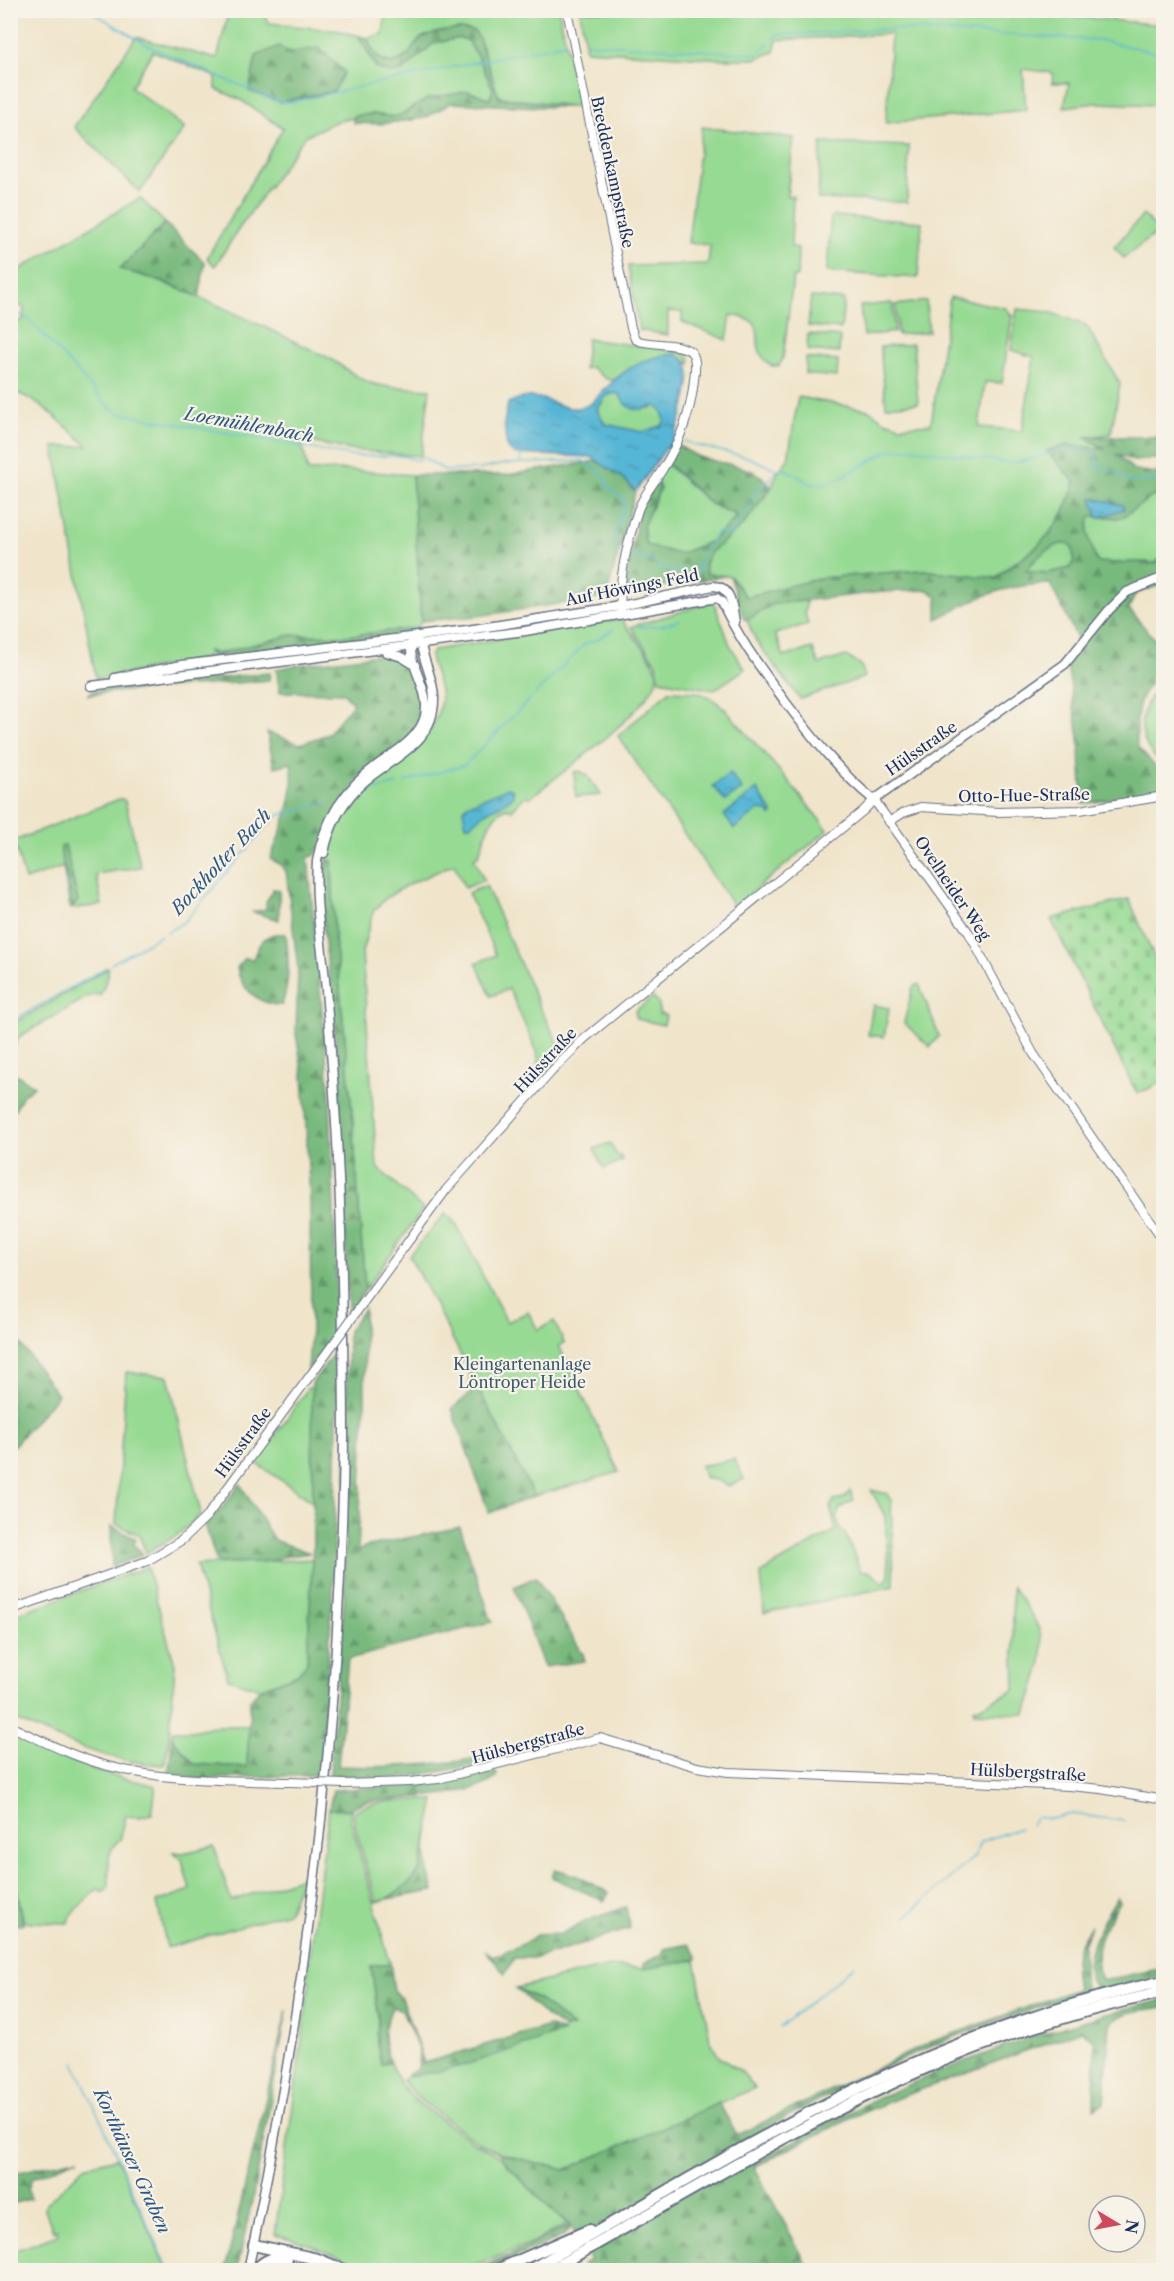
<svg xmlns="http://www.w3.org/2000/svg" width="1174" height="2281" font-family="'Libre Caslon Text',serif">
	<style>
		.green { fill: #96da93; stroke: #588478; stroke-width: 1.5; fill-rule: evenodd }
		.forest { fill: url(#forest-firs); stroke: #4a746e; stroke-width: 1.5; fill-rule: evenodd }
		.cemetery { fill: url(#cemetery-stones); stroke: #588478; stroke-width: 1.5 }
		.water { fill: url(#water-ripples); stroke: #39729a; stroke-width: 1.5; fill-rule: evenodd }
		.lines { fill: none; stroke-linecap: round; stroke-linejoin: round }
		.stream { stroke: #57b6d5; stroke-width: 1.5 }
		.tertiary-casing { stroke: #666f84; stroke-width: 10 }
		.secondary-casing { stroke: #666f84; stroke-width: 11 }
		.motorway-casing { stroke: #666f84; stroke-width: 14 }
		.tertiary { stroke: #fff; stroke-width: 8 }
		.secondary { stroke: #fff; stroke-width: 8 }
		.motorway { stroke: #fff; stroke-width: 10 }
		.tertiary-bridge-casing { stroke: #666f84; stroke-width: 10; stroke-linecap: butt }
		.tertiary-bridge { stroke: #fff; stroke-width: 8 }
		.labels { text-anchor: middle; dominant-baseline: central; stroke-width: 4.5; stroke-linejoin: round; paint-order: stroke }
		.street-label { font-size: 16px; fill: #1b2f5e; stroke: #f7f3e8 }
		.park-label { font-size: 16px; fill: #3a5a6b; stroke: #f7f3e8 }
		.water-label { font-size: 18px; font-style: italic; fill: #2d5882; stroke: #f7f3e8 }
	</style>
	<defs>
		<pattern id="forest-firs" width="22" height="20" patternUnits="userSpaceOnUse" patternTransform="scale(1.5)"><rect width="22" height="20" fill="#78ba7d"/><path d="M5 1l3.5 6h-7zM16 11l3.5 6h-7z" fill="#62986a"/></pattern>
		<pattern id="cemetery-stones" width="16" height="16" patternUnits="userSpaceOnUse" patternTransform="scale(1.5)"><rect width="16" height="16" fill="#96da93"/><path d="M2 7V4a2 2 0 0 1 4 0v3zM10 15v-3a2 2 0 0 1 4 0v3z" fill="#81bb81"/></pattern>
		<pattern id="water-ripples" width="26" height="14" patternUnits="userSpaceOnUse" patternTransform="scale(1.5)"><rect width="26" height="14" fill="#57b6d5"/><path d="M2 4q2-2 4 0t4 0M15 11q2-2 4 0t4 0" fill="none" stroke="#4794b0"/></pattern>
	</defs>
	<rect width="100%" height="100%" fill="#f7f3e8"/>
	<filter id="ink" filterUnits="userSpaceOnUse"><feTurbulence type="fractalNoise" baseFrequency=".0167" numOctaves="2"/><feDisplacementMap in="SourceGraphic" scale="12" xChannelSelector="R" yChannelSelector="G"/><feConvolveMatrix kernelMatrix="1 2 1 2 8 2 1 2 1" color-interpolation-filters="sRGB"/></filter>
	<filter id="wash" filterUnits="userSpaceOnUse"><feTurbulence type="fractalNoise" baseFrequency=".008" numOctaves="4" result="noise"/><feDisplacementMap in="SourceGraphic" scale="24" xChannelSelector="R" yChannelSelector="G"/><feGaussianBlur stdDeviation="1.35" result="paint"/><feColorMatrix in="noise" values="0 0 0 0 0 0 0 0 0 0 0 0 0 0 0 0 0 1.4 0 .05"/><feComposite in="paint" operator="in"/></filter>
	<g filter="url(#wash)">
		<rect width="100%" height="100%" fill="#f0e5cb"/>
		<!-- green -->
		<g class="green">
			<polygon points="866,10 941,21 988,16 1044,14 1163,25 1163,105 1095,103 1064,107 1069,83 1052,83 1053,73 1023,69 1026,110 886,123 891,34 777,40 774,52 755,59 722,59 586,50 580,11"/>
			<path d="M229 11H262L269 23 340 31 359 36 376 68 413 61 434 43 460 38 467 40 478 57 493 90 490 99 476 94 414 106 403 114 394 117 373 114 354 116 353 118 337 121 305 136 238 230 215 266 207 258 283 128 239 99 216 89V77L153 51 131 87 185 128 140 192 74 127 136 37 217 59ZM319 48 333 92 280 102 289 53Z"/>
			<path d="M386 11H559L579 107 506 98 498 95 479 38 460 29 395 62C378 63 372 54 368 38L383 34Z"/>
			<path d="M702 127 794 138 787 196H793L791 247 798 248 797 276 793 278 783 358 779 366H771C742 342 778 322 731 315L727 340 682 322V312L668 311V335L639 330 628 266 708 264 710 245 688 243Z"/>
			<polygon points="821,143 909,146 907,202 818,199"/>
			<path d="M140 198 165 223 121 269C191 289 257 324 323 355 340 363 353 377 371 383 388 389 412 387 430 389L421 456 351 450 301 440 308 471 345 470 412 475 421 621 418 628 345 636 292 635 217 654 209 651 213 657 96 679 54 447 88 446C65 427 41 399 11 391V325L23 320 24 308 11 300 10 275Z"/>
			<polygon points="1143,215 1159,231 1124,258 1114,247"/>
			<polygon points="831,216 922,222 918,278 827,272"/>
			<polygon points="811,297 844,300 841,329 808,326"/>
			<path d="M950 297 1006 308 1012 316 1002 383 985 382 979 427 1022 431 1034 357 1011 350 1017 309 1049 312 1086 325 1120 384 1111 434 1086 437 1107 449 1091 448 1047 451 1075 482C1070 502 1058 530 1041 544 1026 556 1008 564 996 578L922 570 821 578 746 597 730 576 706 574 705 563 711 552 743 525 771 488 778 472 788 459 798 397 869 410 885 421 900 426 931 424Z"/>
			<polygon points="926,301 929,332 898,335 895,305"/>
			<polygon points="892,303 895,332 864,336 860,306"/>
			<polygon points="808,334 840,337 839,353 807,350"/>
			<polygon points="587,339 685,352 690,359 690,364 676,354 621,375 614,380 606,379 591,367 584,369"/>
			<polygon points="913,344 918,403 886,406 880,347"/>
			<polygon points="806,358 838,361 837,377 805,374"/>
			<path d="M615 393 620 395C627 412 638 411 655 406L662 410 665 420 662 426 642 432 605 424 597 410 606 396Z"/>
			<polygon points="666,464 711,504 736,515 734,520 710,542 679,554 646,545 643,526 660,489 656,480"/>
			<path d="M1153 496 1159 497 1163 502V556L1156 563C1136 561 1117 564 1097 562 1091 546 1084 532 1090 516L1121 518Z"/>
			<path d="M1061 544H1069L1073 548 1074 560 1070 568 1048 573 1025 571C1036 558 1044 549 1061 544Z"/>
			<polygon points="806,601 805,613 808,624 775,634 784,657 812,648 819,664 846,656 861,665 865,677 800,699 756,641 747,620 773,604"/>
			<polygon points="711,602 715,605 730,645 745,669 714,690 660,680 656,663 631,627"/>
			<path d="M621 619C630 632 658 662 657 676 657 705 554 779 529 798L526 795 512 810 506 808C485 819 487 836 478 856L474 858 484 880 465 888 454 864 405 886 386 898 373 912 362 952 377 1167 423 1209 365 1290 352 1111 334 928 332 861 327 860C333 835 343 810 361 791 387 765 418 757 434 723 437 716 441 706 441 697 440 684 433 669 430 657L434 650Z"/>
			<path d="M1163 686V763C1135 748 1135 701 1163 686Z"/>
			<polygon points="669,691 696,692 710,697 725,709 785,777 828,830 734,907 618,736"/>
			<polygon points="579,771 587,775 601,795 576,797 574,772"/>
			<polygon points="119,799 122,799 125,801 141,867 96,874 102,905 70,909 63,867 25,880 14,841"/>
			<polygon points="486,886 540,1008 563,1052 545,1071 539,1067 537,1052 509,989 491,996 476,963 496,955 468,893"/>
			<polygon points="108,968 108,976 100,996 99,994 89,996 20,1036 11,1053 11,1025"/>
			<polygon points="919,984 939,1036 930,1047 904,1023 913,987"/>
			<polygon points="653,997 659,1005 659,1014 666,1015 664,1025 637,1019 635,1011"/>
			<polygon points="873,1005 889,1008 884,1037 868,1035"/>
			<polygon points="610,1143 617,1156 620,1156 623,1160 604,1169 594,1149"/>
			<polygon points="446,1213 456,1224 507,1322 528,1312 538,1330 554,1321 564,1343 559,1346 619,1472 534,1496 409,1255"/>
			<polygon points="126,1372 168,1376 201,1514 176,1536 146,1553 139,1535 116,1524"/>
			<polygon points="308,1388 312,1388 313,1502 256,1463"/>
			<polygon points="734,1459 744,1479 729,1486 716,1480 705,1478 700,1466"/>
			<polygon points="871,1490 887,1494 891,1501 894,1586 764,1613 761,1573 836,1530 830,1507 834,1500 845,1498 850,1491 854,1500 840,1508 837,1516 840,1528 846,1535 861,1572 868,1571 884,1583 889,1576 885,1516"/>
			<polygon points="313,1559 307,1663 298,1674 260,1689 228,1679 196,1565"/>
			<path d="M147 1567 175 1665 169 1742 164 1765C109 1763 61 1740 11 1718V1616Z"/>
			<path d="M1012 1587C1021 1600 1032 1613 1038 1627 1050 1654 1033 1688 1026 1714L974 1712V1709L1015 1690Z"/>
			<polygon points="214,1726 249,1726 247,1767 194,1764 172,1738 173,1731 192,1731"/>
			<path d="M10 1734 100 1772 156 1786 152 1814 139 1817 126 1816 120 1840C105 1848 109 1871 109 1886L103 1892 98 1889 93 1892 69 1918 68 1923 24 1922 11 1860Z"/>
			<path d="M435 1800 420 1869 410 1882 387 1899 376 1902 355 1826 353 1813C365 1798 415 1801 435 1800Z"/>
			<polygon points="329,1809 351,1810 350,1818 390,1963 371,1967 378,2015 377,2044 382,2064 390,2063 403,2088 417,2102 477,2145 500,2157 527,2186 567,2224 535,2241 498,2257 456,2270 372,2270 302,2242 275,2234 310,1982 307,1979"/>
			<polygon points="214,1846 231,1901 302,1877 288,1912 167,1948 157,1902 190,1890 182,1860 174,1852 183,1853"/>
			<path d="M695 1960 710 2040 720 2058 742 2072 755 2088 565 2170 501 2154 478 2143 419 2099 402 2080C410 2073 422 2075 433 2072 477 2060 520 2046 563 2032V2028L572 2027 538 1999 516 1988 610 1966 644 1969Z"/>
			<polygon points="117,2158 167,2270 11,2270 11,2252 58,2235 57,2229 53,2231 45,2210 46,2204 85,2166"/>
		</g>
		<!-- forest -->
		<g class="forest">
			<path d="M460 29 474 31 479 38 498 96C520 104 548 101 571 107H540L451 103 425 118 380 124 353 123 354 116 373 114 394 117 403 114 427 99 468 91 490 99 493 89 478 57 467 40 460 38 434 43 403 71 388 73 377 68 359 36 368 38C373 58 389 74 408 55 413 49 416 41 423 37 435 32 447 30 460 29Z"/>
			<polygon points="279,46 289,53 319,48 344,72 334,91 280,102 249,91 256,56"/>
			<polygon points="165,223 205,263 199,297 162,281 120,269"/>
			<path d="M1163 432V458L1134 461 1116 454 1134 470 1163 474V481L1161 482 1163 489V502L1159 497 1153 496 1121 518 1091 516C1084 532 1091 546 1097 562 1117 564 1136 561 1156 563L1163 556V584L1135 594 1129 609 1149 633 1163 647V672C1135 693 1136 714 1137 747L1156 767 1163 771V791L1083 804 1079 738 1067 665 1077 638 1050 584C1004 584 976 598 937 619V597L928 590 882 592 773 604 747 620 744 619 730 576 746 597 821 578 922 570 996 578C1035 549 1062 532 1075 482L1047 451 1067 445 1105 449 1085 437H1156ZM1061 544H1069L1073 548 1074 560 1070 568 1048 573 1026 571C1035 558 1045 549 1061 544Z"/>
			<path d="M674 443C682 448 690 453 699 457 722 465 759 464 771 488L743 525 711 552 705 563 706 574 725 576 624 593 639 510 654 478 660 488 643 526 646 545 679 554 710 542 734 520 736 515 711 504 674 469 662 462Z"/>
			<polygon points="597,461 616,469 635,492 606,597 477,616 421,621 412,475 506,475"/>
			<polygon points="418,628 418,632 213,657 207,651 217,654 292,635 345,636"/>
			<path d="M379 655 400 660 412 668 423 691 422 720 410 739 361 774 315 855 308 858 330 1098 338 1327 308 1370 311 1328 310 1202 303 1074 296 1034 298 969 286 871 280 864 270 859C282 829 297 796 291 763L274 767 267 732 300 744 328 734 353 704 344 693 280 692 276 669 297 665Z"/>
			<path d="M270 673 269 680C208 686 147 688 87 695L93 691Z"/>
			<polygon points="65,845 78,901 72,908 68,883 61,855 61,846"/>
			<path d="M327 860 332 861 334 928 352 1111 365 1290 348 1313C345 1215 341 1117 334 1020 330 970 315 909 327 860Z"/>
			<polygon points="273,889 279,890 279,920 253,912 266,909 266,903"/>
			<path d="M275 934H286C289 959 290 981 282 1005 260 1006 240 988 237 968L244 958 253 959C258 947 260 938 275 934Z"/>
			<polygon points="11,1071 34,1086 23,1095 11,1117"/>
			<path d="M364 1309 365 1403 358 1552 364 1547 460 1527 492 1622 348 1659 338 1766C376 1768 413 1766 451 1762 472 1760 491 1755 512 1755L472 1766 400 1778 330 1775 344 1600 348 1331Z"/>
			<polygon points="19,1342 58,1395 11,1449 11,1348"/>
			<polygon points="339,1346 333,1590 320,1775 199,1779 166,1776 169,1769 172,1738 194,1764 247,1767 250,1700 260,1689 298,1674 307,1663 313,1544 312,1383"/>
			<polygon points="470,1373 534,1496 489,1513 452,1409 471,1393"/>
			<polygon points="240,1484 274,1540 310,1553 282,1557 276,1560 261,1562 217,1563 205,1524 222,1508"/>
			<polygon points="111,1526 136,1539 134,1544 142,1555 112,1567"/>
			<polygon points="536,1577 583,1654 585,1661 544,1667 514,1587"/>
			<path d="M494 1771 497 1774C490 1797 391 1798 368 1801 361 1802 358 1805 352 1808 346 1811 336 1809 329 1809L333 1790 439 1784Z"/>
			<polygon points="428,1830 426,1851 428,1872 434,1891 387,1899 410,1882 420,1869"/>
			<polygon points="555,1869 578,1876 609,1893 604,1901 552,1877"/>
			<polygon points="11,1876 14,1876 23,1925 11,1924"/>
			<path d="M1117 1897 1120 1902C1101 1932 1091 1945 1101 1981L1163 1968V1975L1100 1991C1097 1988 1092 1984 1091 1980 1080 1956 1105 1917 1117 1897Z"/>
			<path d="M626 1907 630 1929 536 1958H514L505 1974 485 1950 493 1957C506 1950 528 1944 536 1935L561 1934 583 1922Z"/>
			<path d="M1091 1926 1083 1945 1085 1993C1056 2002 1027 2011 998 2021 908 2051 824 2098 740 2141L753 2164C802 2137 852 2109 903 2087 987 2051 1075 2020 1163 2000V2007C1147 2010 1121 2010 1110 2024L1104 2103 1094 2109 1095 2041 1082 2030 898 2098 850 2118 754 2167 810 2270H587L583 2264 591 2260 572 2228 527 2186 500 2157 501 2154 565 2170 719 2103 737 2135 931 2042 1077 1989C1072 1962 1074 1949 1091 1926Z"/>
			<polygon points="688,1944 697,1956 697,1959 644,1969 643,1964 662,1954 664,1949"/>
			<path d="M390 1963 394 1990 401 1998 424 2063 549 2026 563 2032C519 2046 453 2074 408 2075L418 2068 419 2051 402 2011 393 2007C381 2030 382 2038 390 2063L381 2064 377 2044 378 2015 371 1966Z"/>
			<polygon points="516,1988 538,1999 573,2027 563,2028 540,2011"/>
			<polygon points="287,2010 254,2191 237,2270 225,2270"/>
			<polygon points="79,2158 32,2178 28,2189 31,2199 11,2204 11,2174"/>
			<polygon points="568,2226 570,2229 564,2236 486,2270 463,2270 486,2265 511,2255"/>
		</g>
		<!-- cemetery -->
		<polygon class="cemetery" points="1129,899 1163,978 1163,1082 1137,1094 1051,919"/>
		<!-- water -->
		<g class="water">
			<path d="M676 354C682 358 688 362 689 368 693 385 677 432 670 448H666L636 491 623 478 591 457 515 454 507 448 504 423 508 403C543 385 557 414 583 407 594 404 596 397 604 390 627 367 643 357 676 354ZM615 393 620 395C627 412 638 411 655 406L661 410 665 420 662 426 642 432 605 424 597 410 606 396Z"/>
			<polygon points="1092,498 1122,505 1124,509 1098,518"/>
			<polygon points="730,773 742,789 725,801 713,786"/>
			<path d="M509 787 513 791V797C499 808 485 809 471 825H466L463 811 467 805Z"/>
			<polygon points="757,789 773,814 771,816 767,811 759,810 734,829 724,815"/>
		</g>
		<g class="lines">
			<!-- stream -->
			<g class="stream">
				<polyline points="89,10 149,46 213,74"/>
				<polyline points="772,39 778,35 891,29 1099,40 1164,54"/>
				<polyline points="586,43 758,54 769,42"/>
				<polyline points="529,51 566,43"/>
				<polyline points="217,76 278,101 290,102 524,52"/>
				<path d="M10 317 21 315 29 319 110 408 118 413 351 456H402L416 460 424 458 446 471 481 469 504 464 583 461 600 472 607 480V487L624 499C625 517 611 531 615 548L621 551"/>
				<polyline points="684,441 692,444"/>
				<path d="M694 445 747 457 778 470 785 469 811 484H823L840 478 888 451 911 448 1009 463C1042 462 1061 438 1096 455L1098 467 1115 472 1129 482 1164 480"/>
				<polyline points="520,454 521,463"/>
				<polyline points="632,555 651,561 660,567 670,571 690,570 698,565 702,553 718,532 731,535 734,530 756,491 763,487 777,471"/>
				<polyline points="698,573 701,567 698,565"/>
				<polyline points="640,627 661,626 679,620"/>
				<polyline points="534,695 585,644 596,640 614,629"/>
				<polyline points="405,782 465,765 531,698"/>
				<polyline points="368,792 397,784"/>
				<polyline points="167,932 184,922 276,816 328,802"/>
				<polyline points="111,964 161,935"/>
				<polyline points="10,1022 107,967"/>
				<polyline points="1031,1825 1036,1817 1050,1819 1072,1814 1125,1821"/>
				<polyline points="906,1917 975,1856 980,1842 1020,1828"/>
				<polyline points="780,2027 855,1965"/>
				<polyline points="74,2062 169,2270"/>
			</g>
		</g>
	</g>
	<g filter="url(#ink)">
		<g class="lines">
			<!-- tertiary casing -->
			<g class="tertiary-casing">
				<g id="tertiary">
					<path d="M567 10 631 328 635 339 639 341C652 345 684 343 692 353 697 360 695 372 694 380 691 413 680 442 662 470 654 483 643 496 638 510 628 540 618 578 621 609"/>
					<polyline points="889,822 903,813 921,807 998,812 1080,810 1164,796"/>
					<polyline points="363,1303 446,1190 552,1071 584,1039 863,811 874,800 969,933 1033,1053 1164,1241"/>
					<polyline points="10,1610 147,1561 182,1540 207,1516 312,1373"/>
					<path d="M10 1726C42 1741 74 1757 108 1766 167 1782 230 1780 290 1782"/>
					<polyline points="343,1784 410,1782 438,1779 600,1738 697,1767 728,1772 1070,1786 1101,1789 1164,1800"/>
				</g>
			</g>
			<!-- secondary casing -->
			<g class="secondary-casing">
				<g id="secondary">
					<polyline points="386,652 402,657 415,665"/>
					<path d="M115 678 182 665 467 630 621 606 713 586C732 586 732 607 735 622"/>
					<path d="M91 686 525 631 717 598 722 602C739 640 763 671 787 704 813 738 840 773 874 800L1065 664 1109 610 1127 592 1164 577"/>
					<path d="M324 853C329 826 343 800 364 782 393 757 435 743 434 698 434 680 424 663 421 645L418 642"/>
					<path d="M248 2270C307 1997 341 1717 344 1437 344 1385 343 1333 342 1280 341 1188 335 1095 327 1003 324 956 314 908 317 861 324 819 345 788 380 763 395 752 411 743 421 726 439 693 402 665 413 637"/>
				</g>
			</g>
			<!-- motorway casing -->
			<g class="motorway-casing">
				<g id="motorway">
					<polyline points="254,2245 317,2259 344,2270"/>
					<path d="M256 2270C264 2260 274 2256 287 2259"/>
					<polyline points="497,2270 589,2230"/>
					<path d="M529 2270C640 2209 748 2140 863 2086 960 2040 1059 2004 1164 1981"/>
					<path d="M550 2270C676 2200 798 2124 930 2066 1005 2034 1084 2009 1164 1992"/>
				</g>
			</g>
			<!-- tertiary -->
			<use href="#tertiary" class="tertiary"/>
			<!-- secondary -->
			<use href="#secondary" class="secondary"/>
			<!-- motorway -->
			<use href="#motorway" class="motorway"/>
			<!-- tertiary-bridge casing -->
			<g class="tertiary-bridge-casing">
				<g id="tertiary-bridge">
					<polyline points="312,1373 363,1303"/>
					<polyline points="290,1782 343,1784"/>
				</g>
			</g>
			<!-- tertiary-bridge -->
			<use href="#tertiary-bridge" class="tertiary-bridge"/>
		</g>
	</g>
	<g class="labels">
		<!-- street labels -->
		<g class="street-label">
			<text transform="translate(613 172) rotate(78)">Breddenkampstraße</text>
			<text transform="translate(632 587) rotate(-11)">Auf Höwings Feld</text>
			<text transform="translate(921 748) rotate(-35)">Hülsstraße</text>
			<text transform="translate(1024 795) rotate(-1)">Otto-Hue-Straße</text>
			<text transform="translate(953 888) rotate(56)">Ovelheider Weg</text>
			<text transform="translate(545 1060) rotate(-47)">Hülsstraße</text>
			<text transform="translate(243 1442) rotate(-54)">Hülsstraße</text>
			<text transform="translate(528 1743) rotate(-15)">Hülsbergstraße</text>
			<text transform="translate(1028 1772) rotate(3)">Hülsbergstraße</text>
		</g>
		<!-- park labels -->
		<g class="park-label">
			<text x="522" y="1364">Kleingartenanlage<tspan x="522" dy="18">Löntroper Heide</tspan></text>
		</g>
		<!-- water labels -->
		<g class="water-label">
			<text transform="translate(249 425) rotate(10)">Loemühlenbach</text>
			<text transform="translate(221 862) rotate(-47)">Bockholter Bach</text>
			<text transform="translate(132 2161) rotate(65)">Korthäuser Graben</text>
		</g>
	</g>
	<!-- margin -->
	<rect width="1174" height="2281" fill="none" stroke="#f7f3e8" stroke-width="36"/>
	<!-- north arrow -->
	<g transform="translate(1117 2224) rotate(100)"><circle r="28" fill="#f7f3e8" stroke="#9fa5b1" stroke-width="1.5"/>
	<path d="M0-4.5L10 22L0 15L-10 22Z" fill="#d1495b"/>
	<text y="-9" font-size="16" font-weight="bold" text-anchor="middle" fill="#1b2f5e">N</text>
	</g>
</svg>
